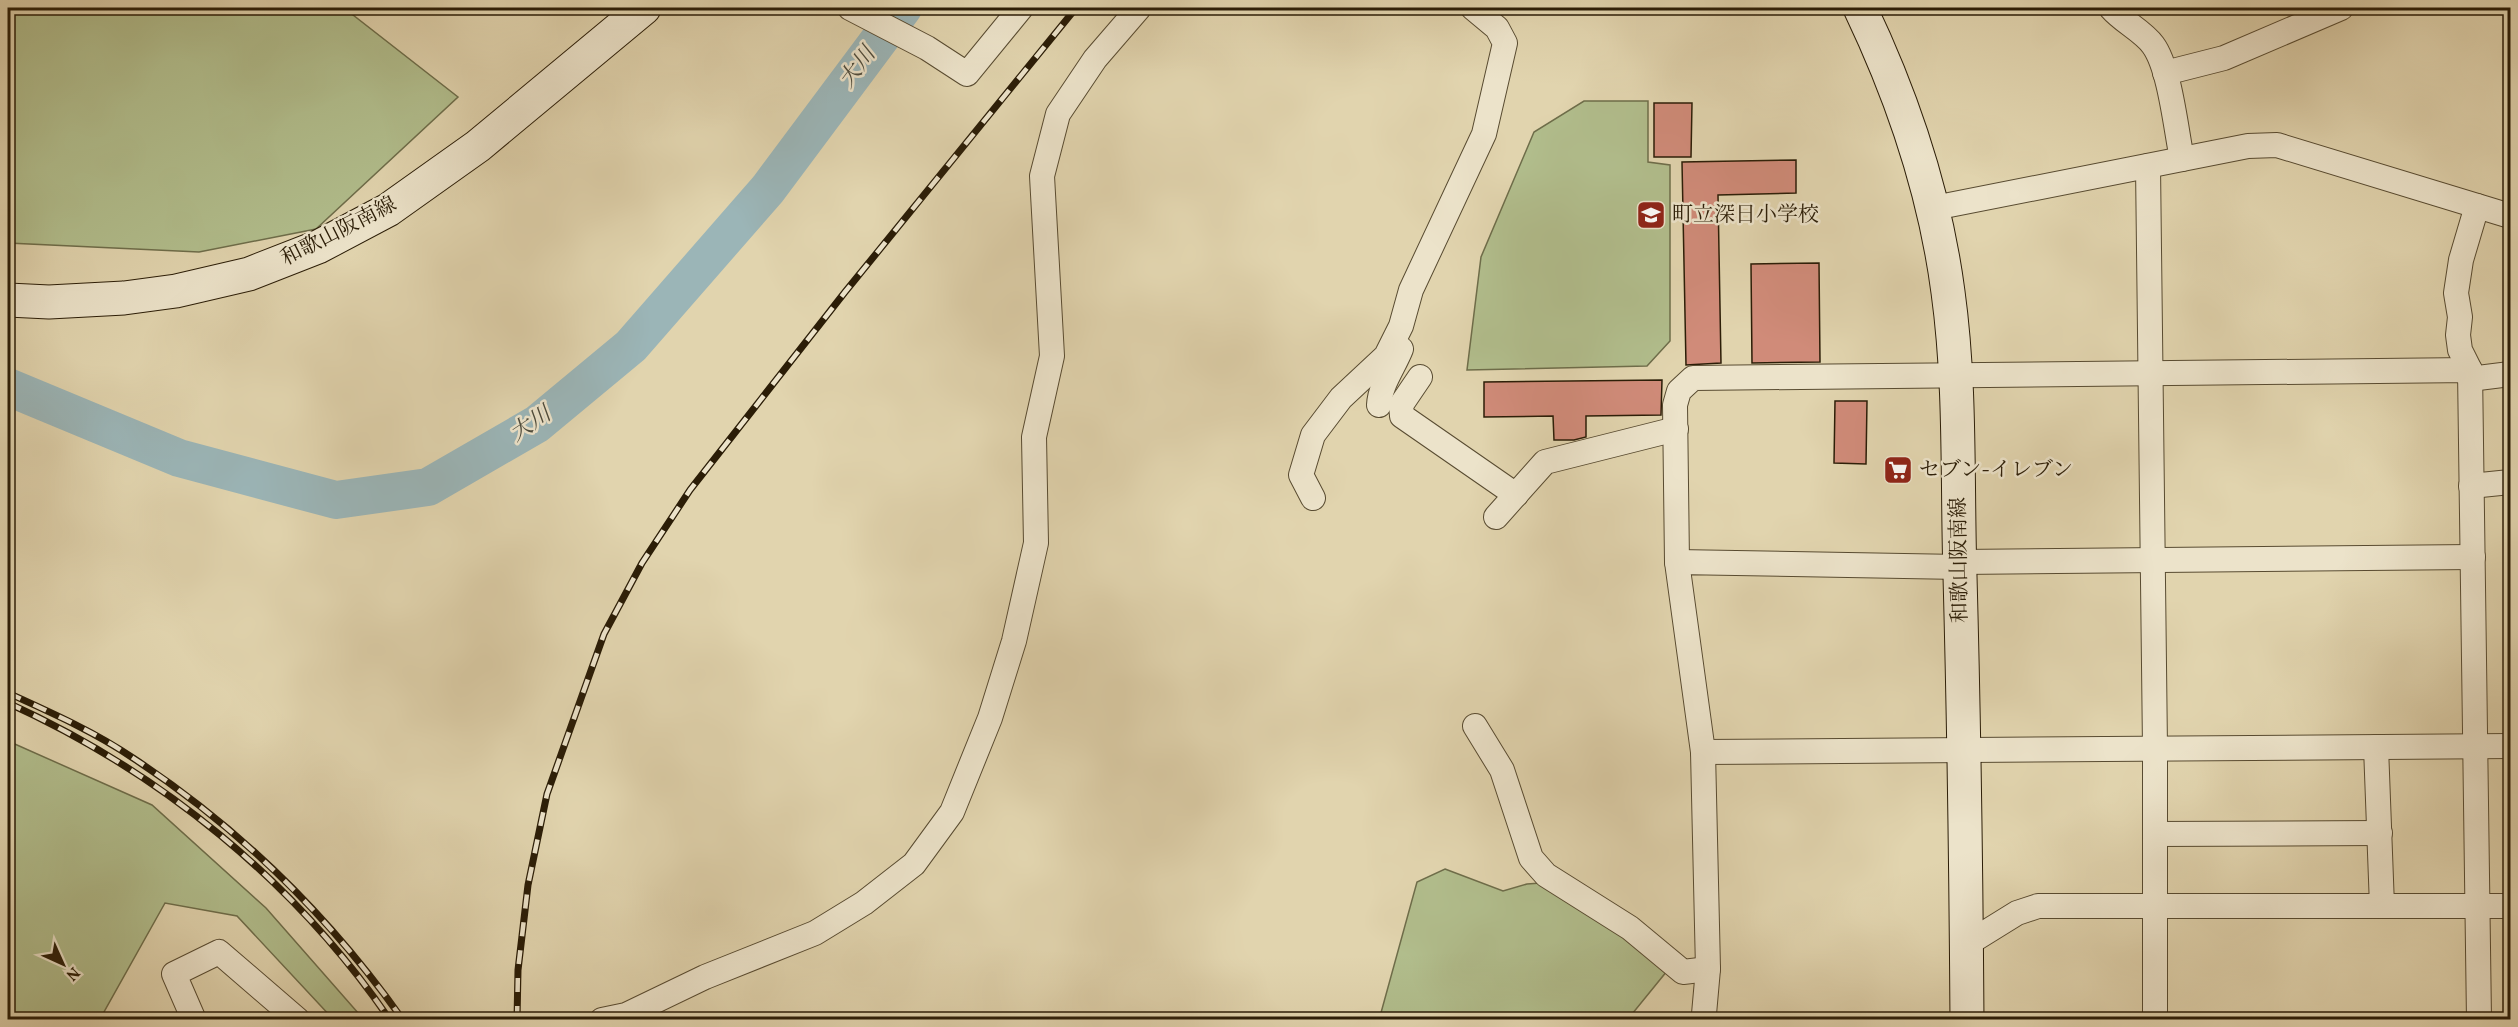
<svg xmlns="http://www.w3.org/2000/svg" width="2518" height="1027" font-family="Vollkorn,'Noto Serif JP',serif">
	<style>
		.green { fill: #b1bd8c; stroke: #6e6d4a; stroke-width: 1.5 }
		.lines { fill: none; stroke-linecap: round; stroke-linejoin: round }
		.river { stroke: #9bb5b7; stroke-width: 38 }
		.building { fill: #d08b79; stroke: #2b1d07; stroke-width: 1.5 }
		.minor-casing { stroke: #584b31; stroke-width: 26 }
		.secondary-casing { stroke: #2b1d07; stroke-width: 35 }
		.minor { stroke: #ece3ca; stroke-width: 24 }
		.secondary { stroke: #ece3ca; stroke-width: 33 }
		.rail-casing { stroke: #2b1d07; stroke-width: 7 }
		.rail { stroke: #ece3ca; stroke-width: 4.5; stroke-dasharray: 14; stroke-linecap: butt }
		.labels { text-anchor: middle; dominant-baseline: central; stroke-width: 5; stroke-linejoin: round; paint-order: stroke }
		.poi-label { font-size: 21px; fill: #2b1d07; stroke: #ece3ca; text-anchor: start }
		.street-label { font-size: 21px; fill: #2b1d07; stroke: #ece3ca }
		.water-label { font-size: 22px; font-style: italic; fill: #4d4b3c; stroke: #ece3ca }
	</style>
	<rect width="100%" height="100%" fill="#e1d4ae"/>
	<filter id="stains"><feTurbulence type="fractalNoise" baseFrequency=".00333" numOctaves="4"/><feColorMatrix values="0 0 0 0 .2 0 0 0 0 .09 0 0 0 0 .02 0 0 0 .5 -.17"/></filter>
	<radialGradient id="worn" r=".72"><stop offset=".6" stop-color="#630" stop-opacity="0"/><stop offset="1" stop-color="#630" stop-opacity=".3"/></radialGradient>
	<!-- green -->
	<g class="green">
		<polygon points="8,8 344,8 458,97 316,229 199,252 8,243"/>
		<polygon points="1584,101 1648,101 1648,162 1670,165 1670,341 1647,366 1467,370 1481,257 1534,132"/>
		<polygon points="8,741 152,805 266,908 359,1014 333,1019 237,916 165,903 104,1012 105,1019 8,1019"/>
		<polygon points="1445,869 1503,891 1527,884 1541,883 1611,924 1667,971 1628,1019 1379,1020 1417,882"/>
	</g>
	<g class="lines">
		<!-- river -->
		<polyline class="river" points="8,387 179,458 336,500 428,487 537,424 631,346 768,189 903,8"/>
	</g>
	<!-- building -->
	<g class="building">
		<polygon points="1654,103 1692,103 1691,157 1654,157"/>
		<polygon points="1796,160 1796,193 1718,195 1721,363 1686,365 1682,162"/>
		<polygon points="1819,263 1820,362 1752,363 1751,264"/>
		<polygon points="1662,380 1661,415 1586,416 1586,437 1574,440 1554,440 1553,416 1484,417 1484,382"/>
		<polygon points="1835,401 1867,401 1866,464 1834,463"/>
	</g>
	<g class="lines">
		<!-- minor casing -->
		<g class="minor-casing">
			<g id="minor">
				<polyline points="850,8 927,48 967,74 1021,8"/>
				<path d="M2111 8C2123 22 2143 31 2153 45 2170 68 2176 130 2182 159"/>
				<polyline points="2165,73 2224,58 2341,8"/>
				<polyline points="2148,166 2155,748 2155,1020"/>
				<polyline points="1934,208 2248,146 2277,145 2510,216"/>
				<polyline points="2470,370 2460,350 2458,335 2460,317 2456,293 2461,260 2477,206"/>
				<polyline points="1420,377 1401,405 1402,416 1516,495"/>
				<polyline points="2470,379 2510,374"/>
				<path d="M1379 405C1380 385 1394 367 1401 349"/>
				<polyline points="2471,486 2510,482"/>
				<polyline points="1313,498 1301,475 1313,435 1341,398 1386,356 1401,326 1411,290 1484,134 1505,43 1497,28 1473,8"/>
				<polyline points="1496,517 1545,462 1676,429"/>
				<polyline points="1677,562 1675,405 1679,391 1693,378 2470,370 2479,1020"/>
				<polyline points="1960,562 2473,557"/>
				<polyline points="1475,726 1502,770 1531,858 1546,875 1630,928 1683,972 1708,969"/>
				<polyline points="2376,747 2382,906"/>
				<polyline points="1703,752 2510,746"/>
				<polyline points="2155,834 2380,833"/>
				<polyline points="1967,944 2017,913 2038,906 2510,906"/>
				<polyline points="194,1020 174,974 219,952 298,1020"/>
				<polyline points="602,1020 626,1015 705,977 815,933 864,903 914,864 952,812 990,718 1014,641 1036,543 1034,437 1052,356 1042,176 1058,114 1095,59 1139,8"/>
				<polyline points="1702,1020 1704,1014 1708,969 1703,752 1677,562 1960,567"/>
			</g>
		</g>
		<!-- secondary casing -->
		<g class="secondary-casing">
			<g id="secondary">
				<path d="M1860 8C1903 98 1935 193 1948 292 1961 386 1957 482 1960 576 1964 724 1966 872 1967 1020"/>
				<polyline points="8,300 49,302 124,298 176,291 249,274 318,247 388,210 478,146 644,8"/>
			</g>
		</g>
		<!-- minor -->
		<use href="#minor" class="minor"/>
		<!-- secondary -->
		<use href="#secondary" class="secondary"/>
		<!-- rail casing -->
		<g class="rail-casing">
			<g id="rail">
				<path d="M8 693C50 712 95 732 133 758 238 827 330 917 403 1020"/>
				<path d="M8 703C160 772 295 881 390 1020"/>
				<polyline points="517,1020 518,970 528,885 547,794 604,634 642,563 690,490 845,292 1076,8"/>
			</g>
		</g>
		<!-- rail -->
		<use href="#rail" class="rail"/>
	</g>
	<!-- icons -->
	<defs>
		<g id="school-square" transform="scale(1.5)"><rect x="-9" y="-9" width="18" height="18" rx="4" fill="#8f2418" stroke="#ece3ca"/><path d="M0-5L7-2L0 1L-7-2ZM-4 1L0 2.5L4 1V4Q0 6-4 4Z" fill="#fff"/></g>
		<g id="supermarket-square" transform="scale(1.5)"><rect x="-9" y="-9" width="18" height="18" rx="4" fill="#8f2418" stroke="#ece3ca"/><path d="M-6-5.5h2.5l.6 2H6L4.5 2H-2.5L-4.4-4H-6ZM-1.5 3.2a1.3 1.3 0 1 0 .1 0ZM3 3.2a1.3 1.3 0 1 0 .1 0Z" fill="#fff"/></g>
	</defs>
	<g fill-rule="evenodd">
		<use href="#school-square" x="1651" y="215"/>
		<use href="#supermarket-square" x="1898" y="470"/>
	</g>
	<g class="labels">
		<!-- poi labels -->
		<g class="poi-label">
			<text x="1672" y="215">町立深日小学校</text>
			<text x="1919" y="470">セブン-イレブン</text>
		</g>
		<!-- street labels -->
		<g class="street-label">
			<text transform="translate(339 232) rotate(-27)">和歌山阪南線</text>
			<text transform="translate(1960 560) rotate(-91)">和歌山阪南線</text>
		</g>
		<!-- water labels -->
		<g class="water-label">
			<text transform="translate(858 68) rotate(-53)">大川</text>
			<text transform="translate(531 425) rotate(-34)">大川</text>
		</g>
	</g>
	<!-- margin -->
	<rect width="2518" height="1027" fill="none" stroke="#e1d4ae" stroke-width="30"/>
	<rect x="9" y="9" width="2500" height="1009" fill="none" stroke="#2b1d07" stroke-width="3"/>
	<rect x="15" y="15" width="2488" height="997" fill="none" stroke="#2b1d07" stroke-width="1.5"/>
	<!-- north arrow -->
	<g transform="translate(63 964) rotate(135)" stroke="#ece3ca" stroke-width="4.5" paint-order="stroke">
	<path d="M0-4.5L10 22L0 15L-10 22Z" fill="#2b1d07"/>
	<text y="-9" font-size="16" font-weight="bold" text-anchor="middle" fill="#2b1d07">N</text>
	</g>
	<rect width="100%" height="100%" filter="url(#stains)"/>
	<rect width="100%" height="100%" fill="url(#worn)"/>
</svg>
